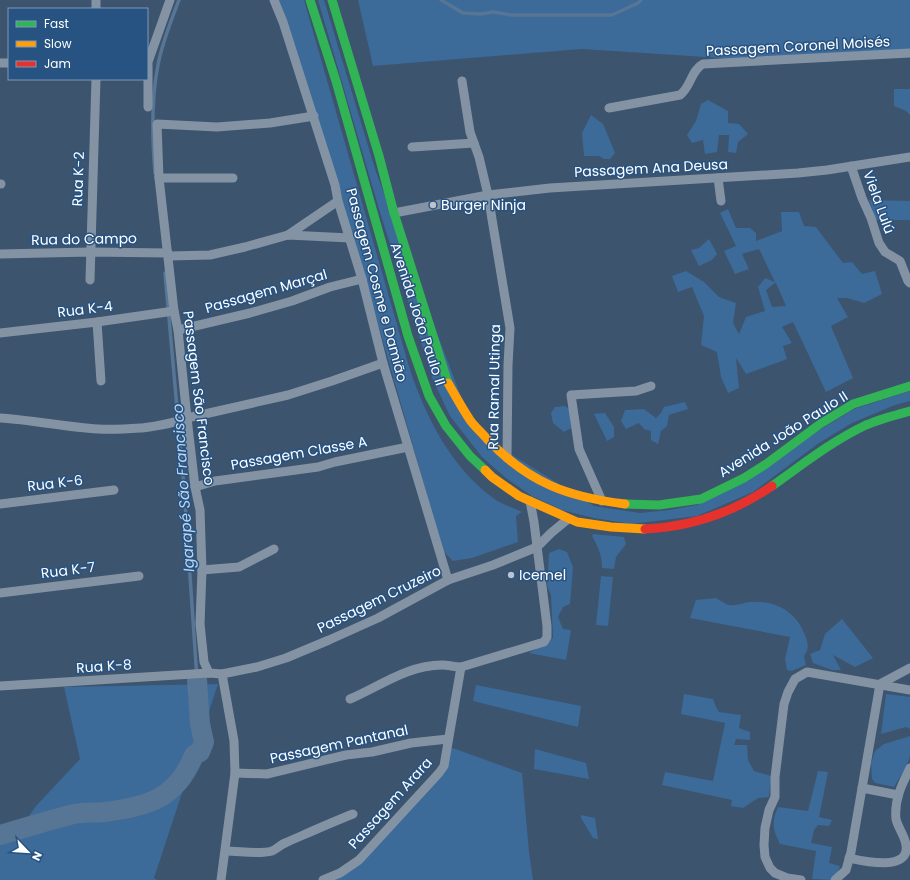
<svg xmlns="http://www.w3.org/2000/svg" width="910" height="880" font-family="Poppins,sans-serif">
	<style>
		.green { fill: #3c6a99; fill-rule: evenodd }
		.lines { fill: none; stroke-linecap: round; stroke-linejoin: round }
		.stream { stroke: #577595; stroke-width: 3.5 }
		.river { stroke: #577595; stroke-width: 20 }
		.street { stroke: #8393a4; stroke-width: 9 }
		.fast { stroke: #30b455; stroke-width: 9 }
		.slow { stroke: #ff9f0a; stroke-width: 9 }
		.jam { stroke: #e5322d; stroke-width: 9 }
		.poi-dot { fill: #bbc3cc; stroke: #275383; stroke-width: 1.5 }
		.labels { text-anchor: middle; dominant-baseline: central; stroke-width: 3; stroke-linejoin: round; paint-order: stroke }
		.street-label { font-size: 14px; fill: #fff; stroke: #275383 }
		.poi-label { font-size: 14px; fill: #fff; stroke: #275383; text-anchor: start }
		.water-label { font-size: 15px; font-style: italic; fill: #bcd5ee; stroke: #275383 }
	</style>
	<rect width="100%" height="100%" fill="#3c546e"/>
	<!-- green -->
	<g class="green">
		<path d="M276 0H304L410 370C426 417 451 467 492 497 500 504 512 507 522 512L516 516 518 542 472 558 453 561 443 551 372 303Z"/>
		<polygon points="318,0 324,0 376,172 474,431 594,506 640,513 669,510 697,505 854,409 910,391 910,401 895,405 852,423 819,443 753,492 697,516 631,524 594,518 562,510 532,496 506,478 482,457 450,416 433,380 379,209"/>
		<polygon points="358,0 910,0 910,49 736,59 582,49 373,66"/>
		<polygon points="894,89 910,89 910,115 906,111 894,106"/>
		<polygon points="708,100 728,111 728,123 739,124 748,134 738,142 736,153 728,152 729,135 719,135 717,152 705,154 703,140 692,143 687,135 696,121 701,104"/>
		<polygon points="591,115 603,124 615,153 610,159 604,159 599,156 584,156 582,133"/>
		<polygon points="869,200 910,201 910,220 876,220"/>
		<path d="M728 209 736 228H750L756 233V241L782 231 781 212H799L804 226 816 227 843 263 852 262 862 274 875 271 882 294 864 303 847 298H837L848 317 831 326 853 378 826 392 793 322 782 327 792 343 783 346 787 359 746 374 736 358 739 388 728 393 721 377 717 352 701 345 704 316 692 287 678 292 672 276 686 271 704 282 719 297 736 303 733 323 739 334 746 317 765 311 758 287 765 278 775 282 759 249 742 254 749 269 735 274 724 251 736 246 720 213ZM775 283H776L786 306 772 307 766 290Z"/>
		<polygon points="709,239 717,254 712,260 699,266 691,250 699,248"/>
		<polygon points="685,402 688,409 669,415 667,426 661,431 658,444 651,440 651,431 644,429 639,423 626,429 621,421 625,410 644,409 656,418 661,413 664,407"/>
		<polygon points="564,406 570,409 571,428 564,432 553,423 551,413 555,407"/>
		<polygon points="605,413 614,427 614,437 607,441 594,414"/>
		<path d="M593 534 624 537 626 544 616 557 614 569 602 568C602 555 598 547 592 536Z"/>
		<polygon points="559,549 567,552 573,567 570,604 563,607 558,617 563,629 571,630 566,660 529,653 548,642 553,638 551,595 547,586 549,553"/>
		<polygon points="601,576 613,577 608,626 596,625"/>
		<path d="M716 598C720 600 726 605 730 605 736 606 743 603 749 602 773 600 795 610 804 633 808 642 810 648 804 656L806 665 792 671 787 670 785 659 790 637 690 618 696 600Z"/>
		<polygon points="842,619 873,658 855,667 833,655 841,670 832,670 813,663 810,654 820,650 825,634"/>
		<polygon points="218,684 154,878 157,880 0,880 0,835 25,830 26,820 36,806 80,759 64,687"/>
		<polygon points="476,685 581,706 578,727 473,701"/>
		<polygon points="684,694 713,699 716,707 719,712 741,715 739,728 750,732 750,740 736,739 734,745 747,745 748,760 754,771 771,776 769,797 758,798 743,808 731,806 732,800 662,785 665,772 713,781 725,723 681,714"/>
		<polygon points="886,694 910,697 910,729 906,727 881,734"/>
		<polygon points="910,736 910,756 907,765 894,787 875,783 872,779 871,763 875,751 884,744"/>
		<polygon points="450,747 522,773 529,852 533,880 320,880 346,871 441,776"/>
		<polygon points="535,749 586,763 589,779 534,769"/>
		<path d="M818 771 828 772 819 817 832 820 829 826 818 825 814 830 811 843 832 847 829 863 840 866 838 872 830 880 812 879 816 851 780 844C773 829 771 823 778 807L808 811Z"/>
		<polygon points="581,815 595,818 598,839 593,838 581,818"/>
	</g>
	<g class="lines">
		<!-- stream -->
		<g class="stream">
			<polyline points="441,0 463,13 481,14 493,12 511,15 612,15 638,3 641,0"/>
			<path d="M155 173C152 138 151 100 158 65 162 43 171 21 179 0"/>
			<polyline points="165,273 184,487 197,679"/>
		</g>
		<!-- river -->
		<path class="river" d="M0 835C25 828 49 820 74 814 84 812 94 813 104 812 148 807 177 798 194 755L200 752 204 742 200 724 197 679"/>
		<!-- street -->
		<g class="street">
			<polyline points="274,0 283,22 335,185 338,201 362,279 383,363 448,580"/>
			<polyline points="96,9 96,0"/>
			<polyline points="0,63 9,63"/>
			<polyline points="462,81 470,132 479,157 488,195 510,328 508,365 507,458"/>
			<polyline points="148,107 148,62 170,0"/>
			<path d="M609 108 680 95C691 87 691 70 703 64L910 53"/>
			<polyline points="412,147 474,143"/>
			<polyline points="851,166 862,198 871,218 879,243 885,252 900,261 908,281 910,283"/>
			<polyline points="159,178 233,178"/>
			<polyline points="718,178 721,201"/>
			<polyline points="0,184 1,184"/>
			<polyline points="394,213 488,195 550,188 798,173 827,170 910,157"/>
			<polyline points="288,235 338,201"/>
			<polyline points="0,254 90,252 168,253"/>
			<polyline points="169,256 210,255 245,247 288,235 350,238"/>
			<polyline points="90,280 96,79"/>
			<polyline points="97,322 101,381"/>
			<polyline points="178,330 250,313 292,301 330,287 362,279"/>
			<polyline points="0,333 97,322 174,311"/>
			<path d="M0 418C33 420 65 427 98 429 113 430 127 429 142 428 157 426 172 424 187 418L288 395 332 381 383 363"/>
			<polyline points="195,487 215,481 318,467 335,462 408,447"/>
			<polyline points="602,501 579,449 571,395 636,391 651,386"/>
			<polyline points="0,504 114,490"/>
			<polyline points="202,570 239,567 274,549"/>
			<polyline points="0,593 139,576"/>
			<polyline points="209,673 204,662 200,624 202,570 200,510 195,487 187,418 178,330 174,311 159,178 157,124 217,127 270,123 314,116"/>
			<polyline points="0,686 209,673 222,674 257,667 286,658 329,640 378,618 448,580 493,565 537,547 551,533 568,519"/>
			<path d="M350 699C380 686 408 665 442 665 448 665 455 667 461 667"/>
			<polyline points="235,773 267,774 346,755 372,752 411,743 448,739"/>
			<polyline points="862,788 898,795"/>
			<path d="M226 851C240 851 258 855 272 851 277 849 280 845 285 843 308 833 330 823 353 814"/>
			<path d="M849 858C863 861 910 872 906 845 905 836 898 828 896 819 894 800 902 784 910 768"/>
			<polyline points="221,880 235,773 234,741 222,674"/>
			<polyline points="323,880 340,873 359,860 439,773 444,766 461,667 544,642 547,637 547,626 534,522 530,501"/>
			<polyline points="801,880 787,878 775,873 770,868 765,857 764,845 765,828 769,810 775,797 775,777 784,704 788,692 795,679 807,672 910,690"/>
			<polyline points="835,880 846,870 851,852 880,684 910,668"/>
		</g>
		<!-- fast -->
		<g class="fast">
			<polyline points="310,0 336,81 408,336 429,396 446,426 470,456 485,470"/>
			<polyline points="332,0 379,156 394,213 448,383"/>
			<path d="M772 486C802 465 832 441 866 425 880 419 895 415 910 411"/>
			<polyline points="625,504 659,505 701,499 744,478 766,464 820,424 853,404 910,386"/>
		</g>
		<!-- slow -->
		<g class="slow">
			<path d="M448 383C455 395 462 408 470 420 475 427 482 433 488 440 529 483 568 497 625 504"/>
			<polyline points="485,470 492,477 519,496 577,522 611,527 645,529"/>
		</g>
		<!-- jam -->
		<path class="jam" d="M645 529C690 527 734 512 772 486"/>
	</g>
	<!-- markers -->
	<g class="poi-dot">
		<circle cx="433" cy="205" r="4"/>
		<circle cx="511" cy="575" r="4"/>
	</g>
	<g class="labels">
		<!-- street labels -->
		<g class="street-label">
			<text transform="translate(798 46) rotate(-3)">Passagem Coronel Moisés</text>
			<text transform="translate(651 168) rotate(-3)">Passagem Ana Deusa</text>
			<text transform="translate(78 179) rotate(-88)">Rua K-2</text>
			<text transform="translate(879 202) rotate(70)">Viela Lulú</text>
			<text transform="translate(84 239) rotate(-1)">Rua do Campo</text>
			<text transform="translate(377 285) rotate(75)">Passagem Cosme e Damião</text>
			<text transform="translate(266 291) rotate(-16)">Passagem Marçal</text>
			<text transform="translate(85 309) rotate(-7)">Rua K-4</text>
			<text transform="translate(418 314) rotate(72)">Avenida João Paulo II</text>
			<text transform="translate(494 387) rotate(-89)">Rua Ramal Utinga</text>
			<text transform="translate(199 398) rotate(83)">Passagem São Francisco</text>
			<text transform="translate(783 434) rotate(-32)">Avenida João Paulo II</text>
			<text transform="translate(299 453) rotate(-10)">Passagem Classe A</text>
			<text transform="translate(55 483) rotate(-7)">Rua K-6</text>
			<text transform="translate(68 570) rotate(-7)">Rua K-7</text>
			<text transform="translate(379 599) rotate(-26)">Passagem Cruzeiro</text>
			<text transform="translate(104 666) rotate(-4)">Rua K-8</text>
			<text transform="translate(339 744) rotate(-12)">Passagem Pantanal</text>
			<text transform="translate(390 803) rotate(-48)">Passagem Arara</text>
		</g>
		<!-- poi labels -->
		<g class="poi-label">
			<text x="441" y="205">Burger Ninja</text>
			<text x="519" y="575">Icemel</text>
		</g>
		<!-- water labels -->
		<g class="water-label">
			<text transform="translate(183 488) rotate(-94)">Igarapé São Francisco</text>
		</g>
	</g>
	<!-- legend -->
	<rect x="8" y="8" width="140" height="72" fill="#275383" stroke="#7d98b5"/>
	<rect x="16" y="21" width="20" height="6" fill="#30b455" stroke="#7d98b5"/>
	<text x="44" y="28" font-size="12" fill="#ffffff">Fast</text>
	<rect x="16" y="41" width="20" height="6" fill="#ff9f0a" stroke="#7d98b5"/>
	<text x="44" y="48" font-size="12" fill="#ffffff">Slow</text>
	<rect x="16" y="61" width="20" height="6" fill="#e5322d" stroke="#7d98b5"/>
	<text x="44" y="68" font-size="12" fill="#ffffff">Jam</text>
	<!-- north arrow -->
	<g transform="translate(28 852) rotate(115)" stroke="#275383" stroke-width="3" paint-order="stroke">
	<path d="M0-3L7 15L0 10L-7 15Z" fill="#ffffff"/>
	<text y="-6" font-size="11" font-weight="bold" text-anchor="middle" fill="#ffffff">N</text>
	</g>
</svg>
